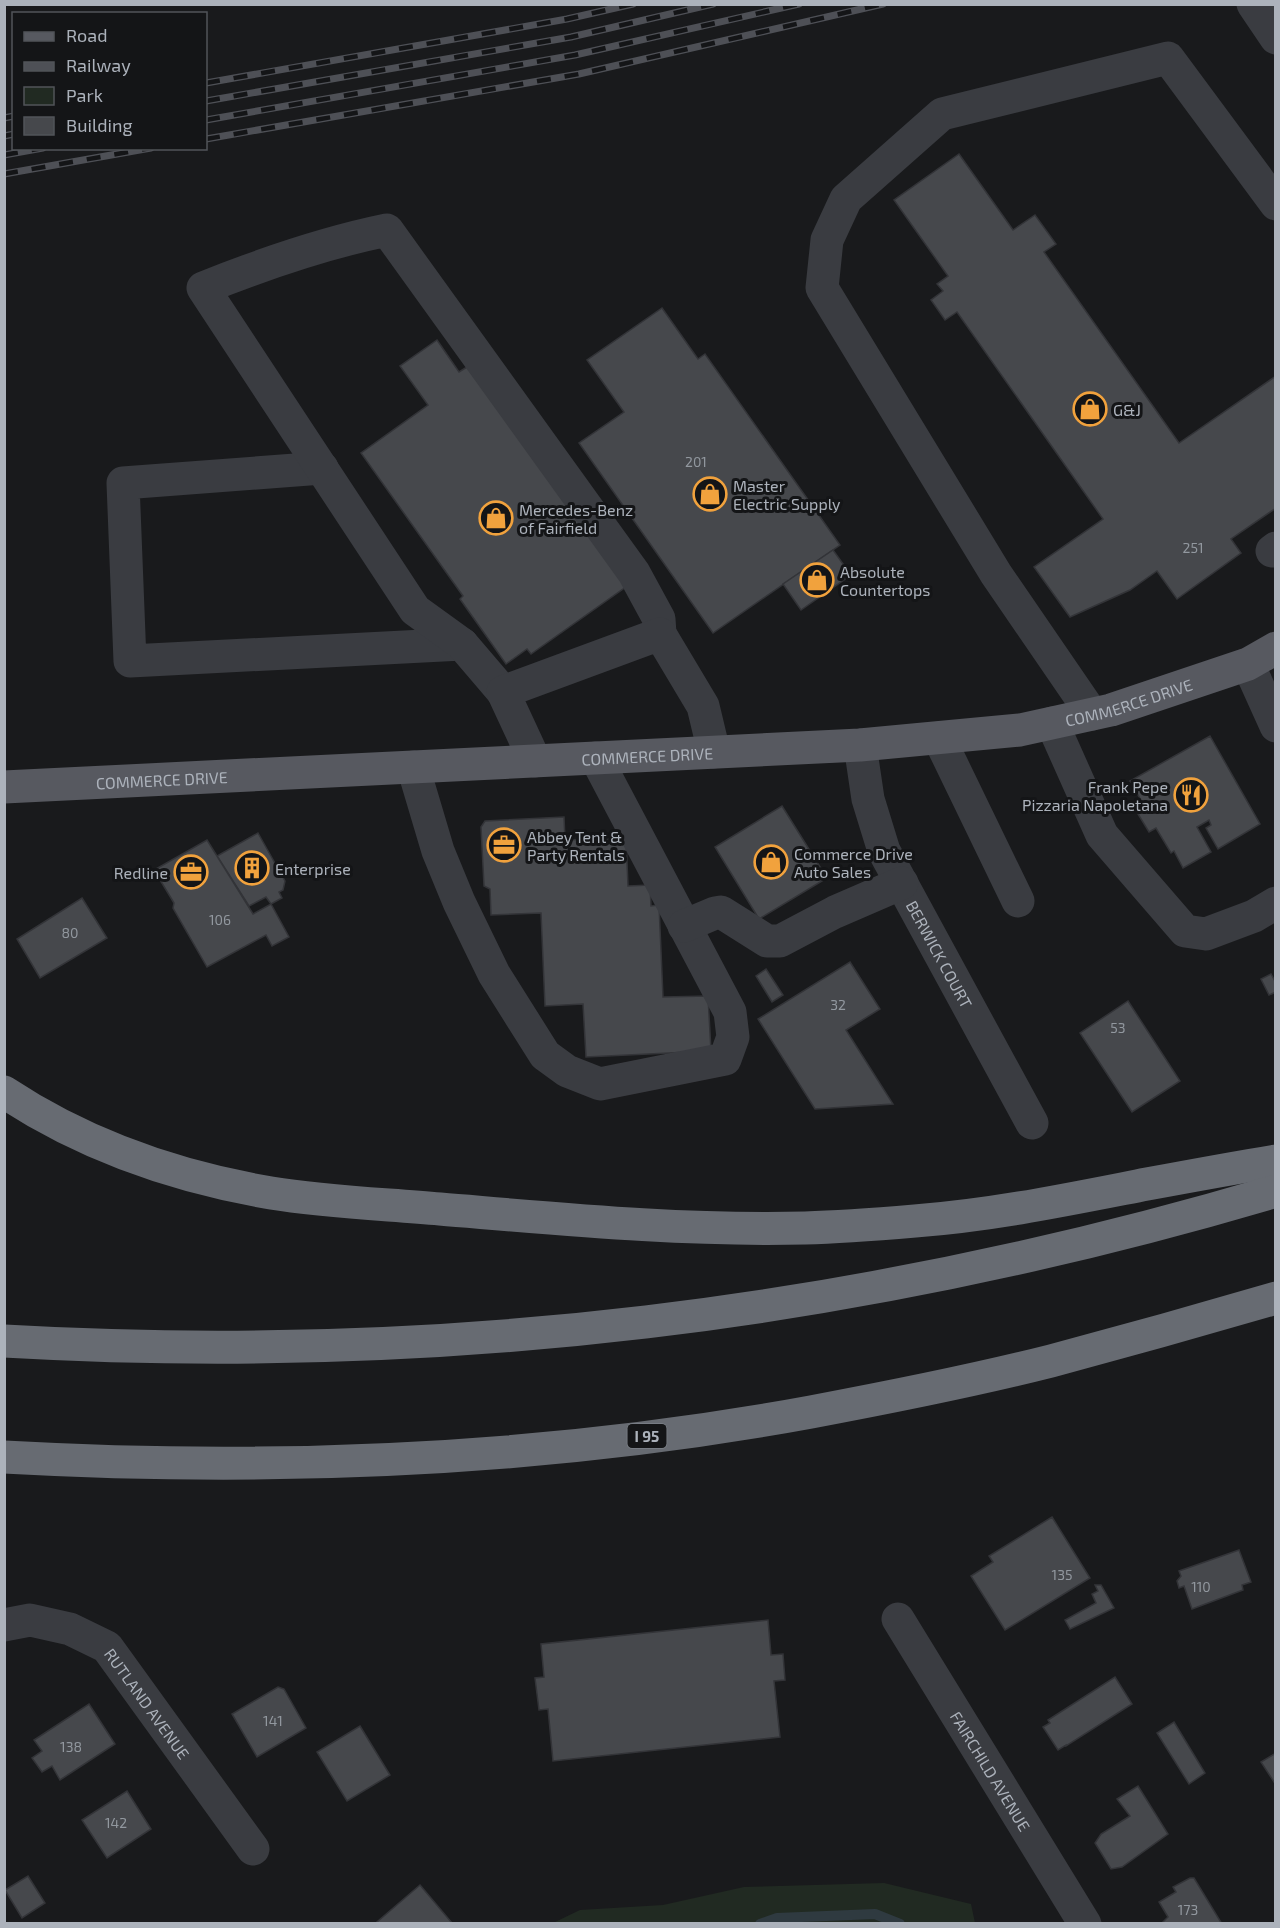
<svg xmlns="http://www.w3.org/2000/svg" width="1280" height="1928" font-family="'Exo 2',sans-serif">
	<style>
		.green { fill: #212a22 }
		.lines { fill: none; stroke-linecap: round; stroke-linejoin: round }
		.stream { stroke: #2f3a40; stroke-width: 10 }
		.building { fill: #46484c; stroke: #333438; stroke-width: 1.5 }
		.minor { stroke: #3a3c41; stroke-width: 33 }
		.major { stroke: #575960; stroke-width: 33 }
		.highway { stroke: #676b72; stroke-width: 33 }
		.rail-casing { stroke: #4e5056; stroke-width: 7 }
		.rail { stroke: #141517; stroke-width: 4.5; stroke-dasharray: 14; stroke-linecap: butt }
		.labels { text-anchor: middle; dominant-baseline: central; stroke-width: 6; stroke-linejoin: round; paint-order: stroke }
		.number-label { font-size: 14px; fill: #92989f }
		.shield { fill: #141517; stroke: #7e838a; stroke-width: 1.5 }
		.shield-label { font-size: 15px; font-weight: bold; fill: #acb2bb }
		.poi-label { font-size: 16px; fill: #acb2bb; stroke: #141517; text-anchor: start }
		.street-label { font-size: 16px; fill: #acb2bb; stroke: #141517 }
	</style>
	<rect width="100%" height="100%" fill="#191a1c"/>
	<!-- green -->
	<polygon class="green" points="884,1883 971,1904 975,1923 553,1923 580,1910 663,1905 744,1887"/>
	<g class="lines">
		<!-- stream -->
		<polyline class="stream" points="760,1924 777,1918 875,1914 900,1924"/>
	</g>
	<!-- building -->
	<g class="building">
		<polygon points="959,154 1013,230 1035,215 1056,244 1044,252 1179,443 1276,376 1276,508 1231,539 1241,553 1177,599 1157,571 1130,590 1070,617 1034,567 1103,519 957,312 945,320 931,300 943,291 937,284 948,276 894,200"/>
		<polygon points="662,308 698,359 705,354 840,545 713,633 579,443 624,412 587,360"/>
		<polygon points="437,340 459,372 467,367 630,584 531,654 527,649 506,664 460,599 463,596 361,453 428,405 400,366"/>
		<polygon points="833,550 851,575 801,610 783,584"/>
		<polygon points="1210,736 1260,824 1218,849 1206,828 1211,825 1209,820 1197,827 1211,852 1183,868 1174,851 1171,853 1156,828 1149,832 1138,814 1146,809 1130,781"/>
		<polygon points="782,806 827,878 759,919 715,847"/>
		<polygon points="564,817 565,840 626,838 628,886 650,885 651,906 659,905 663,997 708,996 711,1051 586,1057 583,1004 545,1006 541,913 491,915 490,889 484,886 481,827 485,821"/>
		<polygon points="258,833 285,881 283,890 279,892 282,898 271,904 266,897 249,906 217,856"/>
		<polygon points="207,840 253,914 271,904 289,937 272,946 266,935 207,967 173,908 174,903 154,870"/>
		<polygon points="82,898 107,938 40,978 17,939"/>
		<polygon points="850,962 880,1009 846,1030 893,1104 815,1109 758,1019"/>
		<polygon points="766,969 783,995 772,1002 756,976"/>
		<polygon points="1271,974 1276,983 1276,992 1269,995 1261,979"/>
		<polygon points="1128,1001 1180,1081 1132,1112 1080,1033"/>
		<polygon points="1052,1517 1090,1578 1005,1630 971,1576 993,1562 989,1556"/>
		<polygon points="1239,1550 1251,1582 1242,1585 1243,1590 1192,1609 1184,1586 1179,1588 1177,1581 1181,1576 1179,1571"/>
		<polygon points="1095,1585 1101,1585 1114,1608 1070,1629 1065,1620 1096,1603 1092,1594 1098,1591"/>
		<polygon points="768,1620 771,1655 783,1654 785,1680 774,1681 780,1737 553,1761 548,1709 539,1710 535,1678 544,1677 541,1644"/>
		<polygon points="1115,1677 1132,1704 1066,1746 1066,1745 1058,1750 1043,1727 1050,1723 1048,1720"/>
		<polygon points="278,1687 284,1689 306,1728 257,1757 232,1714"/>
		<polygon points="89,1704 115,1744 60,1780 52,1766 42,1772 32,1758 42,1751 34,1740"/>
		<polygon points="1174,1722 1205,1773 1189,1784 1157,1733"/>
		<polygon points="360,1726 390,1775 347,1801 317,1752"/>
		<polygon points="1276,1753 1276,1785 1261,1762"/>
		<polygon points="1138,1786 1168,1834 1122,1867 1111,1869 1095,1843 1101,1834 1130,1816 1117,1799"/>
		<polygon points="127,1791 151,1829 107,1858 82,1820"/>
		<polygon points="28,1876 45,1903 22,1918 5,1890"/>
		<polygon points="1190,1878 1194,1878 1222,1924 1161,1924 1168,1917 1159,1902 1176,1892 1173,1887"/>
		<polygon points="420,1885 452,1923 378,1924 377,1922"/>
	</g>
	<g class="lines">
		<!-- minor -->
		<g class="minor">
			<polyline points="1253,4 1276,38"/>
			<polyline points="322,468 123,483 130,661 462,644"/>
			<polyline points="1272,551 1276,548"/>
			<polyline points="1248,664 1276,726"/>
			<path d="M503 692 462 644 415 610 203 288C263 264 324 243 387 230L634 573 659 619 660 634"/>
			<polyline points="1092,714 996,574 822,288 827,240 846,199 942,114 1168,58 1276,204"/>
			<polyline points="1052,723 1102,835 1185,931 1206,934 1254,916 1276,903"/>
			<polyline points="939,738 1018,901"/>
			<path id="s1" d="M860 745 868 799 884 851 1032 1123"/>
			<polyline points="535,761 503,692 660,634 703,706 714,752"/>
			<polyline points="413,767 438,851 459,902 494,974 545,1055 567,1071 600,1084 725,1059 733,1037 730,1012 596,758"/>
			<polyline points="684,926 715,913 721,912 767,941 780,941 835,912 902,883"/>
			<path id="s2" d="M898 1619 1085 1924"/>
			<path id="s3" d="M4 1625 30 1620 70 1629 107 1647 253 1849"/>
		</g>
		<!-- major -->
		<path class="major" id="s4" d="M4 787 860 745 1020 730 1111 710 1248 664 1276 648"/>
		<!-- highway -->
		<g class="highway">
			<path d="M4 1092C84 1145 177 1177 271 1193 326 1202 384 1204 440 1209 561 1219 683 1231 805 1228 841 1227 879 1224 915 1221 994 1215 1070 1199 1147 1184 1190 1176 1233 1168 1276 1161"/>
			<path d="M4 1341C440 1366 858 1315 1276 1191"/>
			<path d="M4 1457C274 1472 545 1461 811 1412 891 1397 972 1381 1051 1361 1126 1341 1201 1320 1276 1298"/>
		</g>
		<!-- rail casing -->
		<g class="rail-casing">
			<g id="rail">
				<polyline points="206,83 567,19 633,4"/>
				<polyline points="206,101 571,37 713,4"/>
				<polyline points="4,118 14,116"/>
				<polyline points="206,120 575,55 799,4"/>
				<polyline points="4,136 14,134"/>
				<polyline points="206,139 579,74 883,4"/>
				<polyline points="4,155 43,148"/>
				<polyline points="4,174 151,148"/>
			</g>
		</g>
		<!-- rail -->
		<use href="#rail" class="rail"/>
	</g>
	<!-- icons -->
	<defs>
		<g id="shop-ring" transform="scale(1.725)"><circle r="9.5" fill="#141517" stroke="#f1a23d" stroke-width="1.5"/><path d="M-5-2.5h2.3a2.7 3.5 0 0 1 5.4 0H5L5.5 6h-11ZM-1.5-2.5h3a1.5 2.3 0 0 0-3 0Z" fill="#f1a23d"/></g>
		<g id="restaurant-ring" transform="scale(1.725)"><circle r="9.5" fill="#141517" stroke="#f1a23d" stroke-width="1.5"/><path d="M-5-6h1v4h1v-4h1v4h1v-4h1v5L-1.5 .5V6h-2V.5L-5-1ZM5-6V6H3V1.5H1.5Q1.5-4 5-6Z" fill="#f1a23d"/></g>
		<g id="office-ring" transform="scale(1.725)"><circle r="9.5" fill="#141517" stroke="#f1a23d" stroke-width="1.5"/><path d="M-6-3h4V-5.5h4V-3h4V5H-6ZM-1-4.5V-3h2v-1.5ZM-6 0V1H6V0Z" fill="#f1a23d"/></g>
		<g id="building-ring" transform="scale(1.725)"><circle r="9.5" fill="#141517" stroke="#f1a23d" stroke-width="1.5"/><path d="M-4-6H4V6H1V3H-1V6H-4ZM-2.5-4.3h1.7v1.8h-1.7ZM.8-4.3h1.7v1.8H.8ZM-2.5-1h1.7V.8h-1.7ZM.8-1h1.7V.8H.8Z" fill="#f1a23d"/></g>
	</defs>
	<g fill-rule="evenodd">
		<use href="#shop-ring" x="1090" y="409"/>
		<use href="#shop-ring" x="710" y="494"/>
		<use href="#shop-ring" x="496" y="518"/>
		<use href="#shop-ring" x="817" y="580"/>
		<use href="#restaurant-ring" x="1191" y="795"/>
		<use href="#office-ring" x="504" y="845"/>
		<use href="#shop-ring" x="771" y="862"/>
		<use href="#building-ring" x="252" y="868"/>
		<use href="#office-ring" x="191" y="872"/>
	</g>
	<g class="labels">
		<!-- number labels -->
		<g class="number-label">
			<text x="696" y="461">201</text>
			<text x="1193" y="547">251</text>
			<text x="220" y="919">106</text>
			<text x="70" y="932">80</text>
			<text x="838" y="1004">32</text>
			<text x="1118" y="1027">53</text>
			<text x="1062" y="1574">135</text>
			<text x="1201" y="1586">110</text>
			<text x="273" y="1720">141</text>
			<text x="71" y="1746">138</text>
			<text x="116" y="1822">142</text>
			<text x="1188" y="1909">173</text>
		</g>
		<!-- shield labels -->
		<rect class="shield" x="627.5" y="1424" width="39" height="24" rx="4.5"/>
		<g class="shield-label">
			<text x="647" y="1436">I 95</text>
		</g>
		<!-- poi labels -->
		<g class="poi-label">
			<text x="1113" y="409">G&amp;J</text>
			<text x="733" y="485">Master<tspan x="733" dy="18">Electric Supply</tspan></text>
			<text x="519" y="509">Mercedes-Benz<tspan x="519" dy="18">of Fairfield</tspan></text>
			<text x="840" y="571">Absolute<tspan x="840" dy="18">Countertops</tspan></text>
			<text x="1168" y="786" text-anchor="end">Frank Pepe<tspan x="1168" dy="18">Pizzaria Napoletana</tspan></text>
			<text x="527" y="836">Abbey Tent &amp;<tspan x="527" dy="18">Party Rentals</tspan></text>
			<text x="794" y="853">Commerce Drive<tspan x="794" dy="18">Auto Sales</tspan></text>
			<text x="275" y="868">Enterprise</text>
			<text x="168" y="872" text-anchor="end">Redline</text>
		</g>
		<!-- street labels -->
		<g class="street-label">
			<text stroke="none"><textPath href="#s4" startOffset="1130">COMMERCE DRIVE</textPath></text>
			<text stroke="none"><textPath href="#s4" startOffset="644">COMMERCE DRIVE</textPath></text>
			<text stroke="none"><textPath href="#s4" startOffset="158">COMMERCE DRIVE</textPath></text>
			<text stroke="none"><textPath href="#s1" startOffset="226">BERWICK COURT</textPath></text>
			<text stroke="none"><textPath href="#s3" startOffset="178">RUTLAND AVENUE</textPath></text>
			<text stroke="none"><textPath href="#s2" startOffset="178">FAIRCHILD AVENUE</textPath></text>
		</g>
	</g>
	<!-- border -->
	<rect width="1280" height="1928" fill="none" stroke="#acb2bb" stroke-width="12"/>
	<!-- legend -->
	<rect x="12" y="12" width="195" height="138" fill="#141517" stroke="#515459" stroke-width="1.5"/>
	<rect x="24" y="32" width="30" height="9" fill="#575960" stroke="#515459" stroke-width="1.5"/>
	<text x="66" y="42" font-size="18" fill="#acb2bb">Road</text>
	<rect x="24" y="62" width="30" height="9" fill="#4e5056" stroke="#515459" stroke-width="1.5"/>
	<text x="66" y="72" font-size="18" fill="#acb2bb">Railway</text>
	<rect x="24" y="87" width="30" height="18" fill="#212a22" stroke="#515459" stroke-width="1.5"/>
	<text x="66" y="102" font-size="18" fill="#acb2bb">Park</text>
	<rect x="24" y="117" width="30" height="18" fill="#46484c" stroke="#515459" stroke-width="1.5"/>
	<text x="66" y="132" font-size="18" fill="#acb2bb">Building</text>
</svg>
